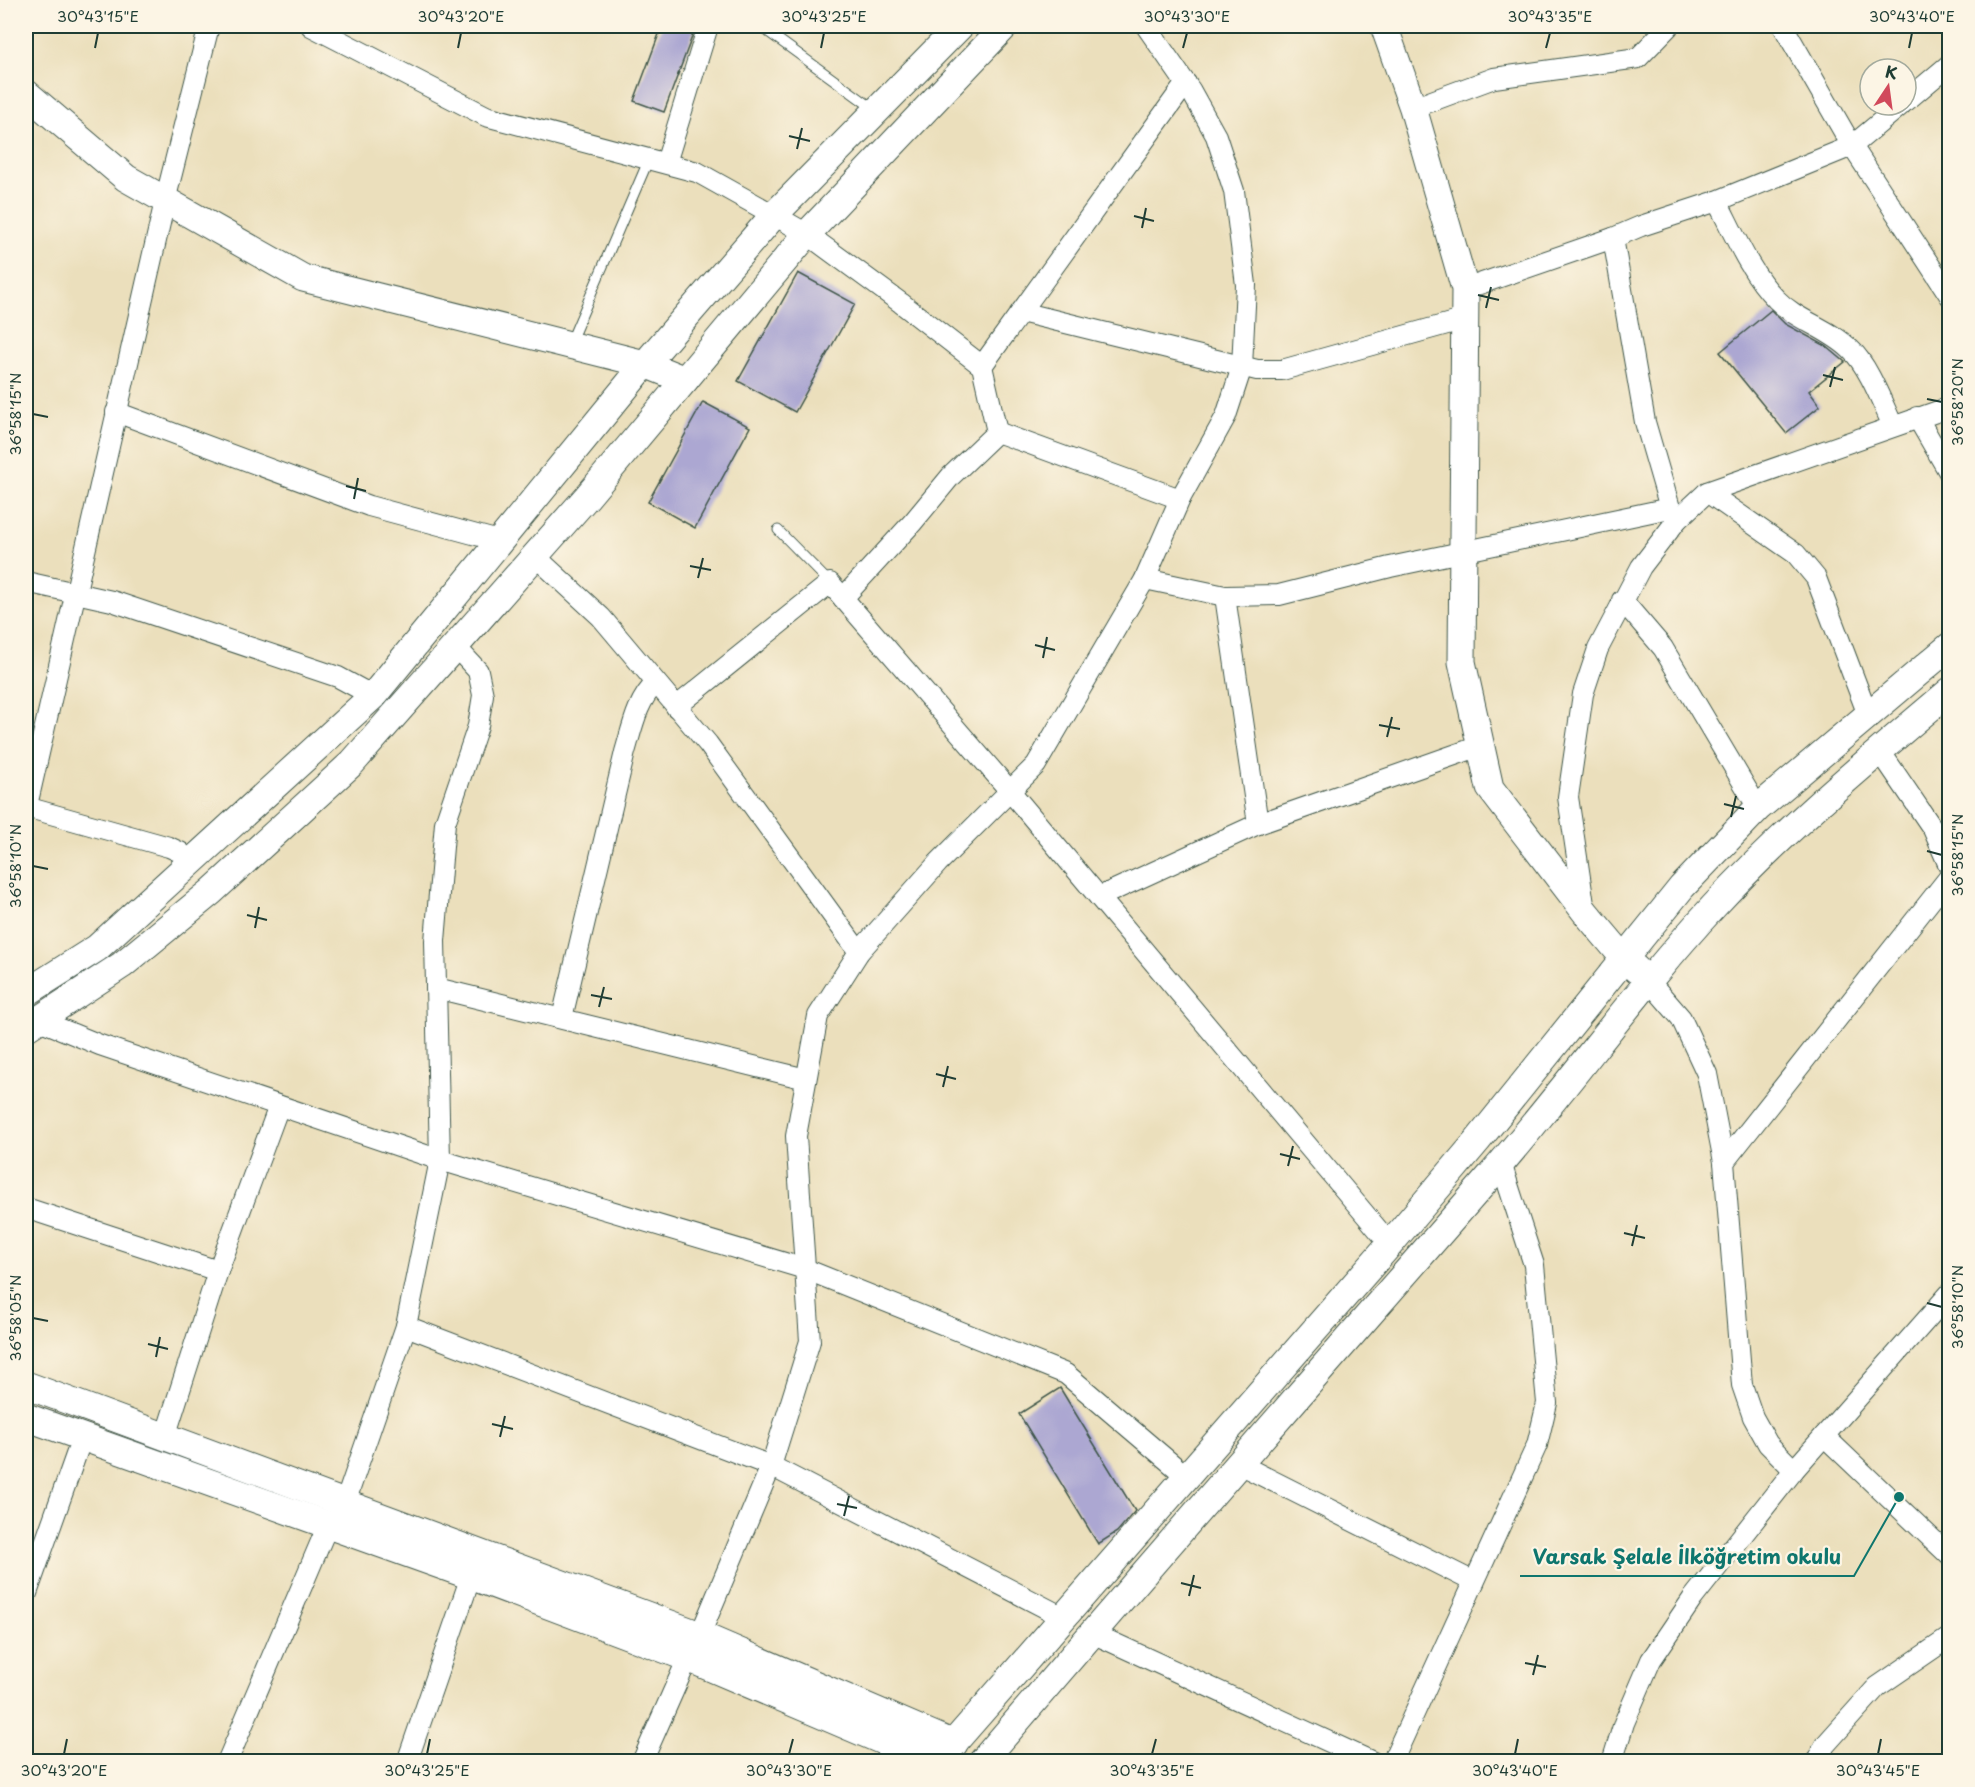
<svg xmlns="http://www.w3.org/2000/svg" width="1975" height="1787" font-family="'Playpen Sans',sans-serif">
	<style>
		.building { fill: #aca7d2 }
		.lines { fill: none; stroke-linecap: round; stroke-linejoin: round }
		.lane-casing { stroke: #3e5548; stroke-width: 11 }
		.street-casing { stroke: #3e5548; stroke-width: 22 }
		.secondary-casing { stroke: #3e5548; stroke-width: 29 }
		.lane { stroke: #fff; stroke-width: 9 }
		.street { stroke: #fff; stroke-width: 20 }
		.secondary { stroke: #fff; stroke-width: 27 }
		.ticks { fill: none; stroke: #1f3d34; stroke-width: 2 }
		.leader { fill: none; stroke: #0f766e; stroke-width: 2 }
		.callout-dot { fill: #0f766e; stroke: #fcf5e5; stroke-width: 2 }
		.callout-label { font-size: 20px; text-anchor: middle; font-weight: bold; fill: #0f766e; stroke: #fcf5e5; stroke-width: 4.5; stroke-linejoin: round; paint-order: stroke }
		.neatline { fill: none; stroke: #1f3d34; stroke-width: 2 }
		.ticks-label { font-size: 15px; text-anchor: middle; fill: #1f3d34 }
	</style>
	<rect width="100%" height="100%" fill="#fcf5e5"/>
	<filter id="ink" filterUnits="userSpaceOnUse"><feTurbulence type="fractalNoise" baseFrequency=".0167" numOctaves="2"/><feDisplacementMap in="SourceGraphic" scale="12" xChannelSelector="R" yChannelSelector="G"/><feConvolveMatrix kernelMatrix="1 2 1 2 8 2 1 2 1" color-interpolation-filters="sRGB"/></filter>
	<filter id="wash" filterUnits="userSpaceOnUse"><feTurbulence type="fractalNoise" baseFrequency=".008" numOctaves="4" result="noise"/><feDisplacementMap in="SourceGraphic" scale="24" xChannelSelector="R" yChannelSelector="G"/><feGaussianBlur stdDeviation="1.35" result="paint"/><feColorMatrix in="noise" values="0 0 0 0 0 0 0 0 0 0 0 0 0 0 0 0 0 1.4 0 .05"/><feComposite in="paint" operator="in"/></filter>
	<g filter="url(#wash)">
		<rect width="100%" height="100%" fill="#ebdfbc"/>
		<g id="blocks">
			<!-- building -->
			<g class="building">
				<polygon points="662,26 696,26 664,112 634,101"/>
				<polygon points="798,273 855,304 795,412 738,381"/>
				<polygon points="1771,310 1785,324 1826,346 1845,362 1809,391 1820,406 1786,433 1720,352"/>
				<polygon points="703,402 750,427 695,528 648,502"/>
				<polygon points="1060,1388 1135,1511 1117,1532 1098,1544 1019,1414"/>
			</g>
		</g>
	</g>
	<g filter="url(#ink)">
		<use href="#blocks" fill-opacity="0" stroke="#3e5548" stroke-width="1.5"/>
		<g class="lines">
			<!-- lane casing -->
			<g class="lane-casing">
				<g id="lane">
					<polyline points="760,26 874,109"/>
					<polyline points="570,343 649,159"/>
					<polyline points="778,530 830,583"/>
				</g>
			</g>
			<!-- street casing -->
			<g class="street-casing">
				<g id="street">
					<polyline points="311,26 486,116 697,172 774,215 807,234 901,303 982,366 997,432 951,476 913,522 843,598 1010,791 1390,1244"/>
					<polyline points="1783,26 1852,146 1950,296"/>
					<polyline points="1906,101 1950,64"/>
					<polyline points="1413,108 1494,78 1638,58 1669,26"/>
					<polyline points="666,163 708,26"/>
					<path d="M1717 201C1734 234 1750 273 1776 299 1797 321 1829 328 1851 350 1868 365 1883 405 1893 426"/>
					<polyline points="1465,289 1613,238"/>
					<polyline points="1021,312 1257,370 1282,370 1465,319"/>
					<polyline points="982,366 1186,83"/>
					<polyline points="116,412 369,506 499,541"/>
					<polyline points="1917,417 1950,474"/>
					<polyline points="997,432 1180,499"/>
					<polyline points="1707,492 1796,554 1816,578 1868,715"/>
					<polyline points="1677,520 1670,508 1645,422 1613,238 1641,226 1717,201 1852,146 1901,105"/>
					<polyline points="535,556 601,617 708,744 859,952"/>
					<polyline points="1145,579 1225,596 1279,595 1390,567 1670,508"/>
					<polyline points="26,582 112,601 338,677 373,696"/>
					<polyline points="1225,596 1258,824 1480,746"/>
					<polyline points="1622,600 1663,648 1758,808"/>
					<polyline points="676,707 830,583 843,598"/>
					<polyline points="1880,751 1933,829 1950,868"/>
					<polyline points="26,807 169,847 180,852 190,863"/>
					<polyline points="26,810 165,201 209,26"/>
					<polyline points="1099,897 1258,824"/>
					<polyline points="1585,911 1568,797 1583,694 1598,649 1641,567 1677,520 1707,492 1950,407"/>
					<polyline points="1649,981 1681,1018 1707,1074 1724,1162 1742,1385 1753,1417 1768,1444 1794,1470"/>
					<polyline points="436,988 806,1079"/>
					<path d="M562 1018 625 752C632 729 637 700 656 683"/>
					<polyline points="39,1020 100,1045 440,1160 805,1269 1066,1374 1186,1476"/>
					<polyline points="1724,1162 1950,876"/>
					<polyline points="26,1208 218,1271"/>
					<polyline points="406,1326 771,1466 1063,1617"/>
					<polyline points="1824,1436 1950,1556"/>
					<polyline points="165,1437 218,1271 279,1106"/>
					<polyline points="1239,1464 1474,1582"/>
					<polyline points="345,1503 406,1326 440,1160 435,941 445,823 478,726 483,695 478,671 455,646"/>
					<polyline points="26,1596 82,1438"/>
					<polyline points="1092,1633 1373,1762"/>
					<polyline points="700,1635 771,1466 810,1341 796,1136 818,1016 859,952 938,863 1036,765 1145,579 1180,499 1226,416 1242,367 1246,285 1234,191 1216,136 1191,91 1146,26"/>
					<polyline points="227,1762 328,1525"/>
					<polyline points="407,1762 471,1576"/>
					<polyline points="642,1762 688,1658"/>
					<polyline points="1392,1762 1537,1445 1547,1403 1534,1265 1501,1163"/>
					<polyline points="1612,1762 1624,1723 1651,1660 1693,1598 1794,1470 1950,1293"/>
					<polyline points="1816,1762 1825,1745 1877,1687 1950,1637"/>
				</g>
			</g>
			<!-- secondary casing -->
			<g class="secondary-casing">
				<g id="secondary">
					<polyline points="1384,26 1413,108 1465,289 1462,662 1490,788 1586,913 1624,958 1637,970"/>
					<polyline points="26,93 126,178 303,278 645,364 685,380"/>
					<polyline points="26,993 97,948 373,696 645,364 774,215 960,26"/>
					<polyline points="26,1028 122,965 211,892 352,763 587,497 807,234 1005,26"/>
					<polyline points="26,1385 700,1635 954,1744"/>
					<polyline points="26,1417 471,1576 688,1658 932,1762"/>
					<polyline points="937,1762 1390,1244 1478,1140 1682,887 1758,808 1950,646"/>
					<path d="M982 1762C1150 1564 1321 1370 1491 1175 1568 1087 1635 991 1714 906 1786 828 1869 760 1950 691"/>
				</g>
			</g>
			<!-- lane -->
			<use href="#lane" class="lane"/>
			<!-- street -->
			<use href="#street" class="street"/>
			<!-- secondary -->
			<use href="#secondary" class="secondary"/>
		</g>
	</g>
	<!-- ticks -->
	<path class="ticks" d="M95 48 98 33M458 48 461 33M821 48 824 33M1183 48 1187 33M1546 48 1550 33M1909 48 1912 33M789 136 810 141M797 149 802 128M1134 216 1154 221M1142 228 1146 208M1478 295 1499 300M1486 308 1491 287M1823 375 1843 380M1830 387 1835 367M1927 399 1942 402M33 414 48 417M346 486 366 491M354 499 358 478M690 566 711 570M698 578 703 558M1035 645 1055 650M1043 658 1047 637M1379 725 1400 729M1387 737 1392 717M1724 804 1744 809M1731 817 1736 796M1927 851 1942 855M33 866 48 869M247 915 267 920M255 928 259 907M591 995 612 999M599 1007 604 987M936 1074 956 1079M943 1087 948 1066M1280 1154 1300 1159M1288 1166 1293 1146M1624 1233 1645 1238M1632 1246 1637 1225M1927 1303 1942 1307M33 1318 48 1321M148 1344 168 1349M156 1357 160 1337M492 1424 513 1429M500 1437 505 1416M837 1504 857 1508M844 1516 849 1496M1181 1583 1201 1588M1189 1596 1194 1575M1525 1663 1546 1667M1533 1675 1538 1655M64 1754 67 1739M427 1754 430 1739M789 1754 793 1739M1152 1754 1156 1739M1515 1754 1518 1739M1878 1754 1881 1739"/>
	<!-- callouts -->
	<path class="leader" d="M1899 1497L1854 1576H1520"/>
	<circle class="callout-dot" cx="1899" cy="1497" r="6"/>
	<g class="callout-label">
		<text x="1687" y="1564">Varsak Şelale İlköğretim okulu</text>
	</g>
	<!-- margin -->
	<rect width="1975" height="1787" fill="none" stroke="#fcf5e5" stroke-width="66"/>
	<!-- north arrow -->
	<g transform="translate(1888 87) rotate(13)"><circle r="28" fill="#fcf5e5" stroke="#a4ab9e" stroke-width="1.5"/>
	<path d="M0-4.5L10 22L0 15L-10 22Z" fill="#d1495b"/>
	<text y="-9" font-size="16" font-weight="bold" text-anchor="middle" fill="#1f3d34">K</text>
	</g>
	<rect x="33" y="33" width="1909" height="1721" class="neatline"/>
	<g class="ticks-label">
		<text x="98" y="22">30°43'15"E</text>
		<text x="461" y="22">30°43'20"E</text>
		<text x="824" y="22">30°43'25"E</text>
		<text x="1187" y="22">30°43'30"E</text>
		<text x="1550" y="22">30°43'35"E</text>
		<text x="1912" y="22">30°43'40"E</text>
		<text transform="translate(1958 402) rotate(-90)" y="5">36°58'20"N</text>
		<text transform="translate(16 414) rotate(-90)" y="5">36°58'15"N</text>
		<text transform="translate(1958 855) rotate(-90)" y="5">36°58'15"N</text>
		<text transform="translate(16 866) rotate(-90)" y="5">36°58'10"N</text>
		<text transform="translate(1958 1307) rotate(-90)" y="5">36°58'10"N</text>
		<text transform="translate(16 1318) rotate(-90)" y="5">36°58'05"N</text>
		<text x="64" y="1776">30°43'20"E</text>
		<text x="427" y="1776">30°43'25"E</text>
		<text x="789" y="1776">30°43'30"E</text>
		<text x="1152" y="1776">30°43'35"E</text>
		<text x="1515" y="1776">30°43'40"E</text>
		<text x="1878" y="1776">30°43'45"E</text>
	</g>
</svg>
